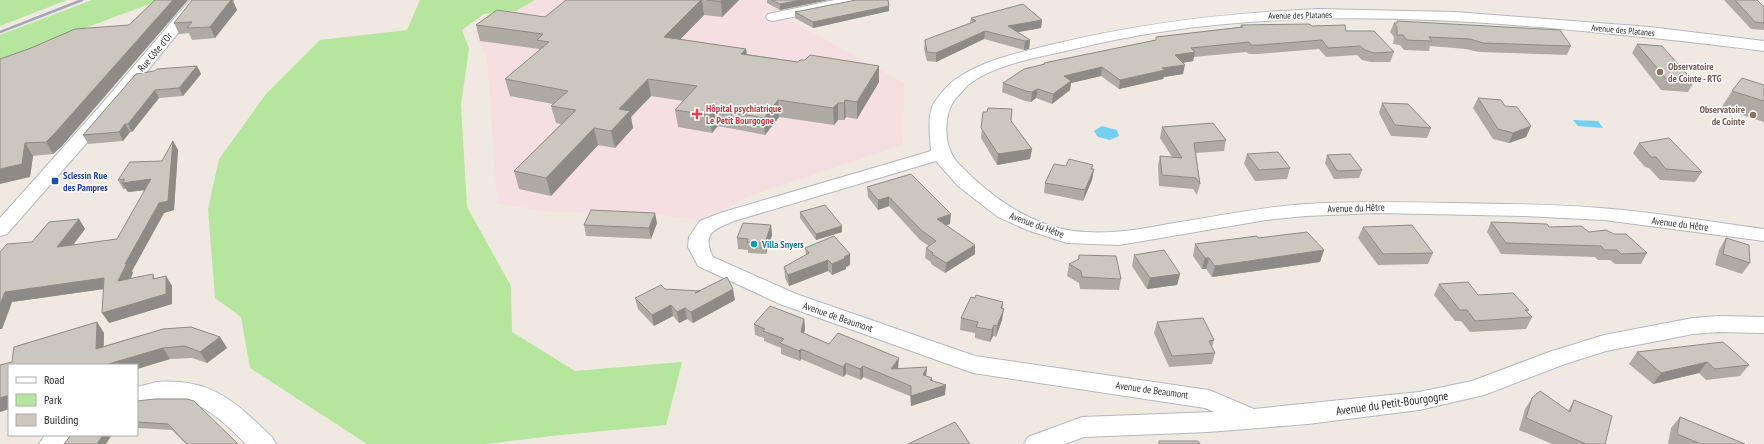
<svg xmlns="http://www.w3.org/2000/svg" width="1764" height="444" font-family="'PT Sans Narrow',sans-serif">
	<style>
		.medical { fill: #f5dfe0 }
		.green { fill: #b6e59e }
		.water { fill: #75cff0 }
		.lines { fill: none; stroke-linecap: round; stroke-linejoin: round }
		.street-casing { stroke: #b4b7c1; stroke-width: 2 }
		.street { fill: #fff; fill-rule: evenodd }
		.rail { stroke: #a3a6b8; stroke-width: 2.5 }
		.wall { fill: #afaba4 }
		.shaded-wall { fill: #8e8b86 }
		.building { fill: #cbc7bf; stroke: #8e8b86 }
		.education-dot { fill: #8d6e63; stroke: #fff; stroke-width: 1.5 }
		.health-dot { fill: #e0444e; stroke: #fff; stroke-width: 1.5 }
		.transit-dot { fill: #1a4fb4; stroke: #fff; stroke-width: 1.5 }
		.culture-dot { fill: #0f9aa8; stroke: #fff; stroke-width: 1.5 }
		.labels { text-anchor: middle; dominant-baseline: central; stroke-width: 3; stroke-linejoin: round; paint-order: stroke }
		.far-street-label { font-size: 9px; fill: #2e2e2e; stroke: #fff }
		.street-label { font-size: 10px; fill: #2e2e2e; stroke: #fff }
		.education-label { font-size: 10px; font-weight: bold; fill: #785e54; stroke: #fff; text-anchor: start }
		.health-label { font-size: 10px; font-weight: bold; fill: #be3a42; stroke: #fff; text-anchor: start }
		.transit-label { font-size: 10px; font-weight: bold; fill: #164399; stroke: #fff; text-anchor: start }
		.culture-label { font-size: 10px; font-weight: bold; fill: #0d838f; stroke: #fff; text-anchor: start }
		.near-street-label { font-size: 12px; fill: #2e2e2e; stroke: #fff }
	</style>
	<rect width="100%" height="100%" fill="#efe9e1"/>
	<!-- medical -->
	<polygon class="medical" points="535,0 848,0 788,19 904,83 903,145 750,196 701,220 651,214 552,212 497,203 487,56 472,31 507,17"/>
	<!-- green -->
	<g class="green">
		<polygon points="0,0 67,0 0,26"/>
		<polygon points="92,0 160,0 0,60 0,35"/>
		<polygon points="420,0 535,0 516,11 484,14 462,30 469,48 461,105 467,207 511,286 512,332 575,371 682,362 666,425 551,436 486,444 367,444 250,368 241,317 215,298 208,209 219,159 266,94 320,40 407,30"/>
	</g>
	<!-- water -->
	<g class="water">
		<polygon points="1573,120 1598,121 1603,128 1578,126"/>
		<polygon points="1102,126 1117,130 1119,136 1110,140 1098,137 1094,131"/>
	</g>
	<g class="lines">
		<!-- street casing -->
		<g class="street-casing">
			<g id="street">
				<polygon points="190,0 205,0 112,114 7,234 0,236 0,218 100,106"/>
				<polygon points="835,0 863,0 861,3 856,4 773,21 768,20 766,17 768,14 773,13"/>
				<path d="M1319 9 1455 12 1650 27 1764 41V51C1689 41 1615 34 1540 27 1381 14 1221 11 1066 51 1035 58 993 65 968 85 964 89 960 94 956 98 943 113 943 146 957 162 987 194 1028 225 1074 231 1106 235 1137 230 1168 224 1214 217 1260 207 1306 204 1355 201 1404 202 1453 203 1502 204 1551 204 1600 208 1655 212 1710 222 1764 229V241L1604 220 1524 216 1376 213 1306 216 1266 220 1119 245 1067 243 1027 230 998 217 958 186 936 161 734 221C715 229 701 233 713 257L796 294 975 356 1209 390 1254 409 1419 392 1472 381 1549 352 1604 335 1693 318 1719 316 1764 317V333L1719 332 1693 334 1606 351 1565 364 1484 395 1419 410 1308 424 1208 432 1084 437 1065 444H1024L1028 437 1082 417 1214 412 1205 408 973 373 780 304 698 266 688 247 689 237 700 221 720 213 931 151C930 138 927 114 934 103 939 95 950 82 959 77 987 59 1018 53 1050 45 1140 23 1226 13 1319 9Z"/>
				<path d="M157 382C212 378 235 402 272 437L276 444H246C211 409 189 389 137 405V387Z"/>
				<polygon points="45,435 75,435 69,444 39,444"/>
			</g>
		</g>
		<!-- street -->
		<use href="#street" class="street"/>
		<!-- rail -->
		<polyline class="rail" points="0,32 82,0"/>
	</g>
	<!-- wall -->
	<g class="wall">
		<polygon points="566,0 739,0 722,17 704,15 680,39 746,49 747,54 798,62 879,66 879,82 857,119 846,117 844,120 838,120 834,125 779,117 765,135 718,126 712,133 678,127 675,110 683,101 651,96 631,117 633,128 615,148 598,145 551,196 519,189 514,171 561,124 556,123 551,106 553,104 510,96 505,79 539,51 539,49 480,41 476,25 545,17"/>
		<polygon points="767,0 828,0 780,10 767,3"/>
		<polygon points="1724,0 1757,0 1764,7 1764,30 1751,29"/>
		<polygon points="233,1 237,10 215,38 192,40 189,33 179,34 174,23"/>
		<polygon points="889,6 889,11 813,28 795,18 795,12"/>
		<polygon points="971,18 1042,20 1041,28 1018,32 1030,40 1029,49 1024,50 984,39 936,62 927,61 924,49 925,40 970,23"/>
		<polygon points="1397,21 1571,46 1567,55 1479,52 1466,49 1430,46 1429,51 1404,50 1400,45 1393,44 1394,37 1390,32 1394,23 1397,23"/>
		<polygon points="129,25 62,146 53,154 33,156 30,177 0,59"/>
		<polygon points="1241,25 1312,26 1346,31 1394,52 1390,62 1371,62 1362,60 1357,55 1326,57 1319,49 1258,54 1249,54 1246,52 1194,57 1193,61 1183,63 1183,74 1164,77 1163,79 1119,89 1101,76 1071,83 1070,90 1052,104 1036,98 1031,102 1025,101 1002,92 1003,83 1043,64 1044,63 1156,40 1156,37 1240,27"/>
		<polygon points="1637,44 1694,82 1688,92 1661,90 1632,53"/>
		<polygon points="197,66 201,74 183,96 159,98 132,132 130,132 123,141 88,144 83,135 136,74"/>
		<polygon points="1764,85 1764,122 1721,108 1732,91"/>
		<polygon points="1478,98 1505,106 1531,126 1526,137 1509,143 1493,139 1473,108"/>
		<polygon points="1382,103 1431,128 1427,138 1391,136 1379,113"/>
		<polygon points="983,112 1011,121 1032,149 1030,159 997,165 981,138"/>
		<polygon points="1162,127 1226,140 1224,151 1196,153 1200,184 1197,195 1193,189 1159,186 1158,166 1160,156 1172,157 1160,138"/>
		<polygon points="173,141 178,150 174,210 164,213 132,271 133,273 131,278 153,274 155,279 166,276 172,286 172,304 109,323 104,289 12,302 2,329 0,329 0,252 32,242 79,219 85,229 73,245 117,239 145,190 128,192 126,189 123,189 118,180 162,161"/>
		<polygon points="1639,143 1702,172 1695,182 1660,180 1649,168 1645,167 1633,153"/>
		<polygon points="1247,154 1290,168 1287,179 1255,181 1244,164"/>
		<polygon points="1327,155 1362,170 1359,178 1334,179 1325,163"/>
		<polygon points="1093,165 1092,169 1094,169 1092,180 1083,201 1044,193 1045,183 1066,166"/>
		<polygon points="867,187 950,224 946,225 975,245 975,254 945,273 931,264 931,262 925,258 926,248 929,246 920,240 889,206 878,210 868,197"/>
		<polygon points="800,212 842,226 842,232 816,240 800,218"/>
		<polygon points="1491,222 1589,232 1647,253 1641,264 1615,264 1610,260 1598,260 1595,257 1501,254 1487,232"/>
		<polygon points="657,223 651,239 586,236 584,225"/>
		<polygon points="771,225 772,235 766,254 748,253 748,250 738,249 737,238"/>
		<polygon points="1363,227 1433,253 1428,264 1378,265 1358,238"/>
		<polygon points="1258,238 1324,250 1320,262 1212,277 1206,269 1202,269 1193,256 1195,244"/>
		<polygon points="1726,238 1750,263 1742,274 1715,265 1719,250"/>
		<polygon points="805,248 850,254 850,265 846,267 846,269 832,275 828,271 789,286 785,278 784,267 806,255"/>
		<polygon points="1079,255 1121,279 1119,290 1080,289 1079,283 1067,276 1069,264 1078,260"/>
		<polygon points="1134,255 1180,274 1177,285 1147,289 1132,266"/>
		<polygon points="1439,284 1529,310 1527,312 1532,317 1526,329 1470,332 1461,321 1455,321 1434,295"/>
		<polygon points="665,289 735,300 693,323 687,319 679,323 673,316 654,326 638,309 635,298"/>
		<polygon points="1002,308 1002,320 996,337 993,336 990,342 975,338 975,333 960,330 961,318"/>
		<polygon points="804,319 805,329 804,333 829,344 898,369 927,367 926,376 932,378 932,381 945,395 911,406 910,396 863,377 861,380 846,374 843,377 801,359 800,361 781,354 781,348 764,341 764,338 755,335 754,324"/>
		<polygon points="97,322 104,333 104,346 163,329 191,327 220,337 227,348 207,363 192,358 170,359 137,369 137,365 9,365 9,409 0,412 0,365 12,362 14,347"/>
		<polygon points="1157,322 1214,340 1212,347 1215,353 1212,364 1169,367 1154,333"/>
		<polygon points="1637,352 1749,365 1740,376 1706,380 1699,373 1653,384 1629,364"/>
		<polygon points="1532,398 1568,411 1574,400 1605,444 1552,444 1519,430 1525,409"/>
		<polygon points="137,401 238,444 186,444 172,430 139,428 137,428"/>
		<polygon points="1680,417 1745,444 1668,444 1671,428"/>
	</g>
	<!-- shaded-wall -->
	<g class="shaded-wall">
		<polygon points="173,0 188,0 62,146 53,154 46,142"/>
		<polygon points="217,0 234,0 233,1 237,10 215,38 210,27"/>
		<polygon points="701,0 702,0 704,15 667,53 664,37"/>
		<polygon points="722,0 739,0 722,17 721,2"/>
		<polygon points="801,0 828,0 780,10 780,4"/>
		<polygon points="889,6 889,11 813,28 813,22"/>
		<polygon points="1042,20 1041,28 1008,34 1008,26"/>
		<polygon points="985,31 984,39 936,62 936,53"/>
		<polygon points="1030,40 1029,49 1024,50 1025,41"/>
		<polygon points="746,49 748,65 741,54"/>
		<polygon points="1195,52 1193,61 1173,64 1175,55"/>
		<polygon points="1185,65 1183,74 1164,77 1163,79 1119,89 1120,80 1162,68"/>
		<polygon points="197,66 201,74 183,96 179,88"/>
		<polygon points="879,66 879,82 857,119 857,102"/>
		<polygon points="1102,67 1101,76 1071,83 1070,90 1052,104 1053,94 1064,76"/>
		<polygon points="648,79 651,96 631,117 633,128 615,148 611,131 619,109"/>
		<polygon points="1038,89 1036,98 1031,102 1032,92"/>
		<polygon points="155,90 159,98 132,132 128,124"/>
		<polygon points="778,100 779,117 765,135 764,118"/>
		<polygon points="845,100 846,117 844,120 844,103"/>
		<polygon points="838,103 838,120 834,125 833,108"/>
		<polygon points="716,109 718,126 712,133 710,115"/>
		<polygon points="125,124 130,132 123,141 119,132"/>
		<polygon points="1531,126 1526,137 1509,143 1513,133"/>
		<polygon points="594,128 598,145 551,196 546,178"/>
		<polygon points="173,141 178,150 174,210 164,213 132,271 133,273 124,291 118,281"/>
		<polygon points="25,143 33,156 30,177 0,184 0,169"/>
		<polygon points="1032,149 1030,159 997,165 998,154"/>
		<polygon points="1094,169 1092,180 1083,201 1085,190"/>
		<polygon points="151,179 156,189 128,192 122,183"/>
		<polygon points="889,197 889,206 878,210 878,200"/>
		<polygon points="655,213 657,223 651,239 649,228"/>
		<polygon points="951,214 950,224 937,228 937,219"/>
		<polygon points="79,219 85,229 64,257 57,247"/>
		<polygon points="771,225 772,235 766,254 765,243"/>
		<polygon points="842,226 842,232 816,240 816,234"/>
		<polygon points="975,245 975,254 945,273 946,263"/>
		<polygon points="1324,250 1320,262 1212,277 1215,266"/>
		<polygon points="850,254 850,265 846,267 846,269 832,275 832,264"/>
		<polygon points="1205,258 1209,258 1206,269 1202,269"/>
		<polygon points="828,260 828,271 789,286 788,275"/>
		<polygon points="1180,274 1177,285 1147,289 1150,278"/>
		<polygon points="166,276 172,286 172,304 109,323 102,313"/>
		<polygon points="104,278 111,288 12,302 2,329 0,329 0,304 5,292"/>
		<polygon points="733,289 735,300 693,323 691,312"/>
		<polygon points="1003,302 1002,313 1004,309 1002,320 996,337 997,326 1001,308"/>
		<polygon points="671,305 673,316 654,326 652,315"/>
		<polygon points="685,308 687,319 679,323 677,312"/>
		<polygon points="804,319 805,329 802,342 801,332"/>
		<polygon points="97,322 104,333 103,360 96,349"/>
		<polygon points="994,325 993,336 990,342 992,330"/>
		<polygon points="220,337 227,348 207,363 200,352"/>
		<polygon points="163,348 170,359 137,369 137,365 105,365"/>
		<polygon points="801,349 801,359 800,361 799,351"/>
		<polygon points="899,358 898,369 891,369"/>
		<polygon points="1707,362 1699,373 1653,384 1661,373"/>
		<polygon points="846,363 846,374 843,377 843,367"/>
		<polygon points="863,366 863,377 861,380 860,369"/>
		<polygon points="927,367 926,377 923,375"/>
		<polygon points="932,378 931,389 946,385 945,395 911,406 911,396 930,380"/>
		<polygon points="9,395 9,409 0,412 0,398"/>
		<polygon points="137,424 139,428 137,428"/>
		<polygon points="103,435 112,435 106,444 97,444"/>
	</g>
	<!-- building -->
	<g class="building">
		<polygon points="155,0 173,0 55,133 46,142 25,143 22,164 0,169 0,59 31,48 75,29 129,25"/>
		<polygon points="192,0 231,0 210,27 187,28 192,22 174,23"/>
		<polygon points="566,0 701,0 664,37 746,49 741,54 798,62 800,60 805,60 810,55 879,66 857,102 845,100 844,103 838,103 833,108 778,100 764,118 716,109 710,115 675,110 697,86 648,79 619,109 630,111 611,131 594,128 546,178 514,171 576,110 551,106 568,91 505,79 549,42 537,40 543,34 476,25 497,10 545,17"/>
		<polygon points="707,0 722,0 721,2"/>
		<polygon points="771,0 801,0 780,4"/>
		<polygon points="856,0 888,0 889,6 813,22 795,12"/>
		<polygon points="1735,0 1757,0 1764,7 1764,23 1755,22"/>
		<polygon points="1023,4 1042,20 1008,26 1030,40 1025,41 985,31 936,53 927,52 925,40 976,21 971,18"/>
		<polygon points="1397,21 1560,30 1571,46 1483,43 1470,39 1429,37 1432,41 1407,40 1403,35 1397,35 1397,27 1394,23 1397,23"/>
		<polygon points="1309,24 1312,26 1345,25 1346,31 1374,31 1394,52 1374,53 1365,50 1360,46 1328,48 1322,40 1260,45 1251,45 1249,42 1191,48 1195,52 1175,55 1185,65 1162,68 1165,70 1120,80 1102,67 1064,76 1071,81 1053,94 1038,89 1032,92 1026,91 1003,83 1024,69 1045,64 1044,63 1156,40 1156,37 1243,27 1241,25"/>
		<polygon points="1637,44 1662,46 1694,82 1667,80"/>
		<polygon points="197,66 179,88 155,90 128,124 125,124 119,132 83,135 136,74 154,71 157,69"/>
		<polygon points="1742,78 1764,85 1764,101 1732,91"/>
		<polygon points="1478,98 1501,100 1505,106 1517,107 1531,126 1513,133 1498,129"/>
		<polygon points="1382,103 1408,104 1431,128 1395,125"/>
		<polygon points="988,108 1012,109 1011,121 1032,149 998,154 981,128 983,112 987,112"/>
		<polygon points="1213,123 1226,140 1194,143 1200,184 1196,178 1162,175 1160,156 1182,158 1162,127"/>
		<polygon points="1669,138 1702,172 1666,169 1656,157 1651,157 1639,143"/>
		<polygon points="173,141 168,201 159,203 125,264 127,263 118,281 153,274 153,279 166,276 166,294 102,313 104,278 5,292 0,304 0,252 7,244 32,242 49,222 79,219 57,247 117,239 151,179 122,183 125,179 118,180 130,162 162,161"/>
		<polygon points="1278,152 1290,168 1259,170 1247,154"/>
		<polygon points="1350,154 1362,170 1337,171 1327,155"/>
		<polygon points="1069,159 1093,165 1091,169 1094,169 1085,190 1045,183 1054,164 1066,166"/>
		<polygon points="911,174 951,214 937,219 975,245 946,263 932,254 933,253 926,248 936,241 921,230 889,197 878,200 867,187"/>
		<polygon points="825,205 842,226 816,234 800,212"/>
		<polygon points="591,210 655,213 649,228 584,225"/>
		<polygon points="1491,222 1547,224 1549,227 1581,226 1589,232 1606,230 1614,234 1626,234 1647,253 1621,254 1617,250 1604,250 1601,246 1506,243"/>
		<polygon points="743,223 771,225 765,243 747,242 748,239 737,238"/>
		<polygon points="1412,225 1433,253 1383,254 1363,227"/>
		<polygon points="1307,232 1324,250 1215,266 1209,258 1205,258 1195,244 1257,236 1258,238"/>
		<polygon points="834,236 850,254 844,257 846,258 832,264 828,260 788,275 784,267 809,253 805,248"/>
		<polygon points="1726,238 1749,245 1750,263 1723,254"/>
		<polygon points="1164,250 1180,274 1150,278 1134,255"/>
		<polygon points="1079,255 1116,256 1121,279 1082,277 1081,271 1069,264 1079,259"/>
		<polygon points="727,277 733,289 691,312 685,308 677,312 671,305 652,315 635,298 661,285 665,289 700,291 695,293"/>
		<polygon points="1468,282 1478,295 1513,293 1529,310 1525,310 1532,317 1475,321 1467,310 1460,310 1439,284"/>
		<polygon points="976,295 1003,302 1001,308 1004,309 997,326 994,325 992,330 976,327 978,322 961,318 971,297 975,298"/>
		<polygon points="770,306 804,319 801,332 829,344 838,333 899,358 891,369 927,367 923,375 932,378 930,380 946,385 911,396 911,386 863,366 860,369 846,363 843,367 801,349 799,351 780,343 784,339 763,331 765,329 754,324"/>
		<polygon points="1203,318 1214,340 1209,341 1215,353 1172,356 1157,322"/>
		<polygon points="97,322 96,349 163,329 191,327 220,337 200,352 185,346 163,348 105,365 9,365 9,395 0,398 0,365 12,362 14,347"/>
		<polygon points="1723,342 1749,365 1715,369 1707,362 1661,373 1637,352"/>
		<polygon points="1540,391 1570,412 1574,400 1612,416 1605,444 1586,444 1526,418 1532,398"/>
		<polygon points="155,399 187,399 194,401 238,444 187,444 168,424 137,422 137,401"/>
		<polygon points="1680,417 1745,444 1701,444 1677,434"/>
		<polygon points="955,422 970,444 908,444"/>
		<polygon points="71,435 103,435 97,444 64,444"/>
		<polygon points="1159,441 1198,441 1200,444 1159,444"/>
	</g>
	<!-- markers -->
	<g class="education-dot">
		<circle cx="1660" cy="72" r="4"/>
		<circle cx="1753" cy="115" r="4"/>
	</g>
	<path class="health-dot" d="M695 108h4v4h4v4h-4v4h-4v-4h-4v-4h4z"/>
	<rect class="transit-dot" x="51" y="177" width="8" height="8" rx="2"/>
	<circle class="culture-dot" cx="754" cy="244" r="4"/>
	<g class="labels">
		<!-- far-street labels -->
		<g class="far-street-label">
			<text transform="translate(1300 15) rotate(-1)">Avenue des Platanes</text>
			<text transform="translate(1623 30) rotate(5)">Avenue des Platanes</text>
		</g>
		<!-- street labels -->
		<g class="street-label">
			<text transform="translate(155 52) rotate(-50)">Rue Côte d'Or</text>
			<text transform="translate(1356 208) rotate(-2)">Avenue du Hêtre</text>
			<text transform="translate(1680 224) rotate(7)">Avenue du Hêtre</text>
			<text transform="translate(1037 225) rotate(20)">Avenue du Hêtre</text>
			<text transform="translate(838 317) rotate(19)">Avenue de Beaumont</text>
			<text transform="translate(1152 390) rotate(8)">Avenue de Beaumont</text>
		</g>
		<!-- education labels -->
		<g class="education-label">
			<text x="1668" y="66">Observatoire<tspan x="1668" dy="12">de Cointe - RTG</tspan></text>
			<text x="1745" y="109" text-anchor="end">Observatoire<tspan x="1745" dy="12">de Cointe</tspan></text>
		</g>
		<!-- health labels -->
		<g class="health-label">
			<text x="706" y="108">Hôpital psychiatrique<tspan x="706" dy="12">Le Petit Bourgogne</tspan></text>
		</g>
		<!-- transit labels -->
		<g class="transit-label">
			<text x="63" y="175">Sclessin Rue<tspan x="63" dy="12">des Pampres</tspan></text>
		</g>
		<!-- culture labels -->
		<g class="culture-label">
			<text x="762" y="244">Villa Snyers</text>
		</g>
		<!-- near-street labels -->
		<g class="near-street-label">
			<text transform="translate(1392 403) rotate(-8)">Avenue du Petit-Bourgogne</text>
		</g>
	</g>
	<!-- legend -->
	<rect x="8" y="364" width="130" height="72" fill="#ffffff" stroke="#ababab"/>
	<rect x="16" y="377" width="20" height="6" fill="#ffffff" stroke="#ababab"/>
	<text x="44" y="384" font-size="12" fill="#2e2e2e">Road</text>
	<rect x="16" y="394" width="20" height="12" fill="#b6e59e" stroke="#ababab"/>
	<text x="44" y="404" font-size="12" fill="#2e2e2e">Park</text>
	<rect x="16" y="414" width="20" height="12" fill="#cbc7bf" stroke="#ababab"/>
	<text x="44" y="424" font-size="12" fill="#2e2e2e">Building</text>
</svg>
